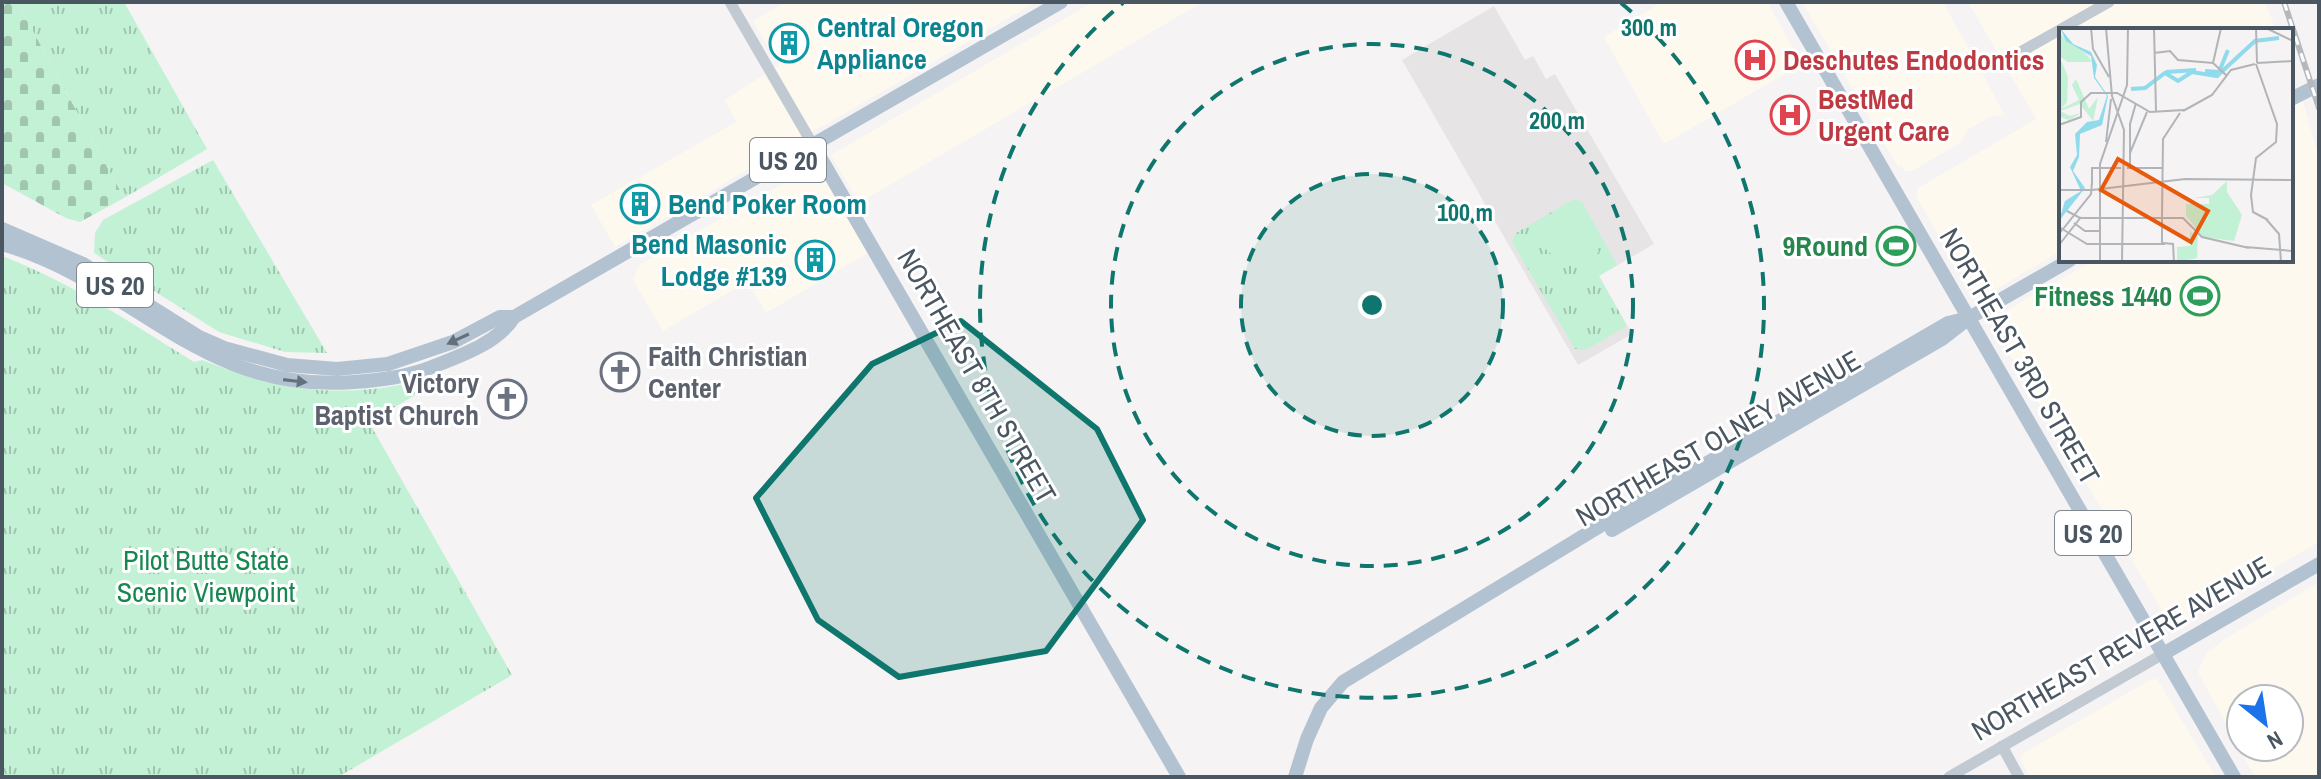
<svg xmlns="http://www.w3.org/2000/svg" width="2321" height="779" font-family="'Archivo Narrow',sans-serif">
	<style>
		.commercial { fill: #fdf9ef; fill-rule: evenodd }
		.education { fill: #e6e4e5 }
		.grass { fill: url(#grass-tufts) }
		.cemetery { fill: url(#cemetery-stones) }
		.garden { fill: #c3f1d5 }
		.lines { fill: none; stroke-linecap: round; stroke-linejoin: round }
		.minor { stroke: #c1cad2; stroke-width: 11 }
		.major { stroke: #b3c2d1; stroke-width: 14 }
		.rail-casing { stroke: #b5b8bd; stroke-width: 6 }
		.rail { stroke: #fff; stroke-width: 3; stroke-dasharray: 9; stroke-linecap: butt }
		.oneway { fill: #64717d }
		.marked { fill: #0f766e; fill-opacity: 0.2; stroke: #0f766e; stroke-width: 6; stroke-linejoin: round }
		.ring { fill: none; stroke: #0f766e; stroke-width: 4; stroke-dasharray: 14 10 }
		.labels { text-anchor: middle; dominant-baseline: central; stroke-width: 6; stroke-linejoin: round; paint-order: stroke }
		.shield { fill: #fff; stroke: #808990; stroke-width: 2 }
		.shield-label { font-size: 26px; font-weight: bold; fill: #4a5661 }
		.culture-label { font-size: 28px; font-weight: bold; fill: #0d838f; stroke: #fff; text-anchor: start }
		.health-label { font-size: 28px; font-weight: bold; fill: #be3a42; stroke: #fff; text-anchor: start }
		.leisure-label { font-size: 28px; font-weight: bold; fill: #27864d; stroke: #fff; text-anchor: end }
		.worship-label { font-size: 28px; font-weight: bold; fill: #5b616d; stroke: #fff; text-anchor: start }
		.street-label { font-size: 28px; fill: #4a5661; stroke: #fff }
		.park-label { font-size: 28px; fill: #17864f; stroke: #fff }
		.inset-river { fill: none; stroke: #90daee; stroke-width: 4 }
		.inset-road { fill: none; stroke: #b1b4b9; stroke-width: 2 }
		.view { fill: #e8590c; fill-opacity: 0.15; stroke: #e8590c; stroke-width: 4 }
		.inset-edge { fill: none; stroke: #4a5661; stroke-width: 4 }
		.centre { fill: #0f766e; stroke: #fff; stroke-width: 4 }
		.ring-label { font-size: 24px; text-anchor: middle; font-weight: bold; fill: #0f766e; stroke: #fff; stroke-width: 6; stroke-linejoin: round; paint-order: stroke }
	</style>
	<defs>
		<pattern id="grass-tufts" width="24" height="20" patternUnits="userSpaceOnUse" patternTransform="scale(2)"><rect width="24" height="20" fill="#c3f1d5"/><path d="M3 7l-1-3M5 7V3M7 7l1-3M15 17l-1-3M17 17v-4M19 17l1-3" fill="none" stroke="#a0c6b0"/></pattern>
		<pattern id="cemetery-stones" width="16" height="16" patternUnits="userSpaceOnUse" patternTransform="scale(2)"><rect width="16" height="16" fill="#c3f1d5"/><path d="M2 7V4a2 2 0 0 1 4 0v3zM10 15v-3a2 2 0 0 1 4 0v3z" fill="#a0c6b0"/></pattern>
	</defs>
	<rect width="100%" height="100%" fill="#f5f3f3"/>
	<!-- commercial -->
	<g class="commercial">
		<polygon points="785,2 1036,2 615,247 591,205 736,122 725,100 779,65 753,21"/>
		<polygon points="1093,2 1203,2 859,203 831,155"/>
		<polygon points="1662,2 1767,2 1800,60 1800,65 1666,143 1662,141 1604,37"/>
		<polygon points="1802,2 1943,2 2005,115 1992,116 1969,129 1960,143 1912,171 1905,171 1901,165 1898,167"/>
		<polygon points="1968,2 2265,2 2276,30 2061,30 2061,251 1988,294 1977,295 1969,287 1916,196 1918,188 2036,119"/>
		<polygon points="2303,101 2319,158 2319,542 2175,625 2167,619 1992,325 1999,315 2094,260 2291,260 2291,108"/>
		<polygon points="817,164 868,253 766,313 748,281 663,331 633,280 639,265"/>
		<path d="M2319 582V777H2255L2198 672 2206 654 2223 640ZM2241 699H2289V747H2241Z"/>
		<polygon points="2157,679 2216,777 2030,777 2021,760 2022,754 2150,680"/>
	</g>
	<!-- education -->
	<polygon class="education" points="1494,6 1525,60 1533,56 1546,79 1555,74 1654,244 1599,276 1632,334 1578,365 1402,60"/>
	<!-- grass -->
	<g class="grass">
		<polygon points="17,2 124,2 207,149 124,198"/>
		<polygon points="213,160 327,353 285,352 219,332 94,253 95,233 103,220"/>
		<polygon points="1574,199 1582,202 1617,265 1599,276 1627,326 1585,350 1575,349 1512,242 1516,233"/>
		<path d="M2 256C71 282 132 324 194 362L202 360C273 388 329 399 405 384L417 394 369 422 512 675 338 777H2Z"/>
	</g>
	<!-- cemetery -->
	<polygon class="cemetery" points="2,2 17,2 124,198 80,222 66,218 2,183"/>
	<!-- garden -->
	<path class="garden" d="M1574 208 1599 252C1569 269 1549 259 1531 232Z"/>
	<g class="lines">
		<!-- minor -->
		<g class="minor">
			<polyline points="730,2 813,145"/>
			<polyline points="1994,67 2109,2"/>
			<polyline points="2002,746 2019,777"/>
			<polyline points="1949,777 2163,654"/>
		</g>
		<!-- major -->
		<g class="major">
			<polyline points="1786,2 2234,777"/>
			<polyline points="2291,99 2319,85"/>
			<polyline points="813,145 1179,777"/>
			<polyline points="2,229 83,264 199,337 224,348 287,365 337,369 388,364 453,342 500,317 514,317"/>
			<path d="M2 244C135 282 199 394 354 382 382 380 406 377 432 367 460 356 498 343 514 317L1061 2"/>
			<polyline points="1612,530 1942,339 1969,318 2070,260"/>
			<polyline points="2163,654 2319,564"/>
			<polyline points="1295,777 1307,739 1321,708 1343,682 1623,512 1948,323 1969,318"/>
		</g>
		<!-- rail casing -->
		<g class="rail-casing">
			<polyline id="rail" points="2284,2 2319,108"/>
		</g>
		<!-- rail -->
		<use href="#rail" class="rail"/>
	</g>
	<!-- one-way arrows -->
	<defs><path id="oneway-solid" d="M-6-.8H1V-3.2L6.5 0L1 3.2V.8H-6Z" transform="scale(2)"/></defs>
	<g class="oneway">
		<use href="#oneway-solid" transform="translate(458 339) rotate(155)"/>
		<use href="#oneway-solid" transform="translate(295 381) rotate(7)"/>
	</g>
	<!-- marked area -->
	<path class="marked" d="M961 321 1097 429 1143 520 1046 651 899 677 818 620 756 498 872 364Z"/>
	<!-- distance rings -->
	<circle cx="1372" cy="305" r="131" fill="#0f766e" fill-opacity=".12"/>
	<g class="ring">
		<circle cx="1372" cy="305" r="131"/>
		<circle cx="1372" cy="305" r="261"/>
		<path d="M1621 3A392 392 0 1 1 1123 3"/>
	</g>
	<!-- icons -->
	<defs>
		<g id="building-ring" transform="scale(2)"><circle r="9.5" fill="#fff" stroke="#0f9aa8" stroke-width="1.5"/><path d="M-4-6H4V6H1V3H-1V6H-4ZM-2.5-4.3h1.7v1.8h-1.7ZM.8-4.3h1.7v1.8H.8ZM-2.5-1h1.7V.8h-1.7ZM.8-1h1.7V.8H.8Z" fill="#0f9aa8"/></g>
		<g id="hospital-ring" transform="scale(2)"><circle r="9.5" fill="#fff" stroke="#e0444e" stroke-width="1.5"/><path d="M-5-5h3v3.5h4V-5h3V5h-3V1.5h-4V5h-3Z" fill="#e0444e"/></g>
		<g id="stadium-ring" transform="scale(2)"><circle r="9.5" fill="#fff" stroke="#2e9e5b" stroke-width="1.5"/><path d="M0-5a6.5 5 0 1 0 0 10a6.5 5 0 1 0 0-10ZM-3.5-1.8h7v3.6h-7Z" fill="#2e9e5b"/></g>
		<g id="church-ring" transform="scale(2)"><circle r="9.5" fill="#fff" stroke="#6b7280" stroke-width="1.5"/><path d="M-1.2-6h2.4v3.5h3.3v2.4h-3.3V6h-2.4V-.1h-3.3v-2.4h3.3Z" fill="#6b7280"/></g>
	</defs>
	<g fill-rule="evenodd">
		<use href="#building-ring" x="789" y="43"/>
		<use href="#hospital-ring" x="1755" y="60"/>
		<use href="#hospital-ring" x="1790" y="115"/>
		<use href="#building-ring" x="640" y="204"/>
		<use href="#stadium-ring" x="1896" y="246"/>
		<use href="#building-ring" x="815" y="260"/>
		<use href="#stadium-ring" x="2200" y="296"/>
		<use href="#church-ring" x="620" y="372"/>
		<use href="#church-ring" x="507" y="399"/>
	</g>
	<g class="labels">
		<!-- shield labels -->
		<g class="shield">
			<rect x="750" y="138" width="76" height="44" rx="6"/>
			<rect x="77" y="263" width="76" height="44" rx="6"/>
			<rect x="2055" y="511" width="76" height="44" rx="6"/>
		</g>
		<g class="shield-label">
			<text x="788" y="160">US 20</text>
			<text x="115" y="285">US 20</text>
			<text x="2093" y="533">US 20</text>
		</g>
		<!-- culture labels -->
		<g class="culture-label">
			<text x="817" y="27">Central Oregon<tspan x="817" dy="32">Appliance</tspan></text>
			<text x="668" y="204">Bend Poker Room</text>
			<text x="787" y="244" text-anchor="end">Bend Masonic<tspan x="787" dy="32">Lodge #139</tspan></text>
		</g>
		<!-- health labels -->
		<g class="health-label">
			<text x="1783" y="60">Deschutes Endodontics</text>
			<text x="1818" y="99">BestMed<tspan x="1818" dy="32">Urgent Care</tspan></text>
		</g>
		<!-- leisure labels -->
		<g class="leisure-label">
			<text x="1868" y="246">9Round</text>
			<text x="2172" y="296">Fitness 1440</text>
		</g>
		<!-- worship labels -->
		<g class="worship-label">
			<text x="648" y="356">Faith Christian<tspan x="648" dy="32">Center</tspan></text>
			<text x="479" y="383" text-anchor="end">Victory<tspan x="479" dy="32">Baptist Church</tspan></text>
		</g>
		<!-- street labels -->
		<g class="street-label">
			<text transform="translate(2020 356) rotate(60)">NORTHEAST 3RD STREET</text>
			<text transform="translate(977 376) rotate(60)">NORTHEAST 8TH STREET</text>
			<text transform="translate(1718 438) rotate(-30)">NORTHEAST OLNEY AVENUE</text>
			<text transform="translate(2121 648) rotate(-30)">NORTHEAST REVERE AVENUE</text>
		</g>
		<!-- park labels -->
		<g class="park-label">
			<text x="206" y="560">Pilot Butte State<tspan x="206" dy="32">Scenic Viewpoint</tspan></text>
		</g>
	</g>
	<!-- overview -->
	<g transform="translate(2059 28)">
		<rect width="234" height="234" fill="#f5f3f3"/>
		<path d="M2 32 9 49 8 74 2 81 20 72 13 57 17 51 30 81 39 69 34 93 21 76 1 83 11 88 22 85 10 92 1 89 0 96ZM168 153V164L183 187 175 213 144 209 127 188V176H150V170H135L153 167Z" fill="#c3f1d5"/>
		<path d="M131 203 139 209 138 230 118 234V219L131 218Z" fill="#c3f1d5"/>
		<path d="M0 5 28 27 33 34H9L0 28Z" fill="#c3f1d5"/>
		<path d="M1 0 14 16 32 24 38 37 36 49 49 68 43 97 21 106 20 129 14 143 26 160 0 193 6 173 22 163 11 139 18 127 16 106 28 94 40 92 48 68 35 50 32 28 7 13Z" fill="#90daee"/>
		<path class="inset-river" d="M146 43 160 44 169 22M107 44 137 42M72 61 86 60 106 45 119 53 133 44 158 48 196 13 220 10"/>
		<path class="inset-road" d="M32 0 34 21 50 49M47 0 53 68 65 102 63 234M95 0 97 83M197 0 198 35M207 0 234 13M95 25 111 23 119 32 154 35 167 47M154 35 162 0M198 35 234 33M197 36 218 96 217 114 197 130 192 167 194 184 209 192M124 83 153 67 172 42 196 36M0 97 22 89V74L32 65H58L91 84 125 82M47 114 52 71M71 125 88 84M68 140H103M71 140V96L77 75M33 157V140H62M0 162H33M33 162 126 151 234 152M8 183 21 190H56M52 190H124L143 209 190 220M103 190V215M103 190 104 111 121 85M207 191 220 206 222 234M15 195 26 203H41M0 199 28 216H106M0 206 32 166 33 154M104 215 114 216 115 234M0 217 22 189M186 219 234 223M41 234V136L68 57 69 0"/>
		<path class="view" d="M59 131 149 183 132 214 42 162Z"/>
		<rect width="234" height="234" class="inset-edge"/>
	</g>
	<circle cx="1372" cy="305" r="12" class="centre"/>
	<g class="ring-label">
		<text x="1649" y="36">300 m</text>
		<text x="1557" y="129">200 m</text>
		<text x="1465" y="221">100 m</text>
	</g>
	<!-- border -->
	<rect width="2321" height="779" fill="none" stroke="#4a5661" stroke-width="8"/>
	<!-- north arrow -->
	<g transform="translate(2265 723) rotate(150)"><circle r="38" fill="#ffffff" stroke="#b7bbc0" stroke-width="2"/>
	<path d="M0-6L14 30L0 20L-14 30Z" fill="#1a73e8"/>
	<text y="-12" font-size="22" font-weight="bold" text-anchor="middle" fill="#4a5661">N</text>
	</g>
</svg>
